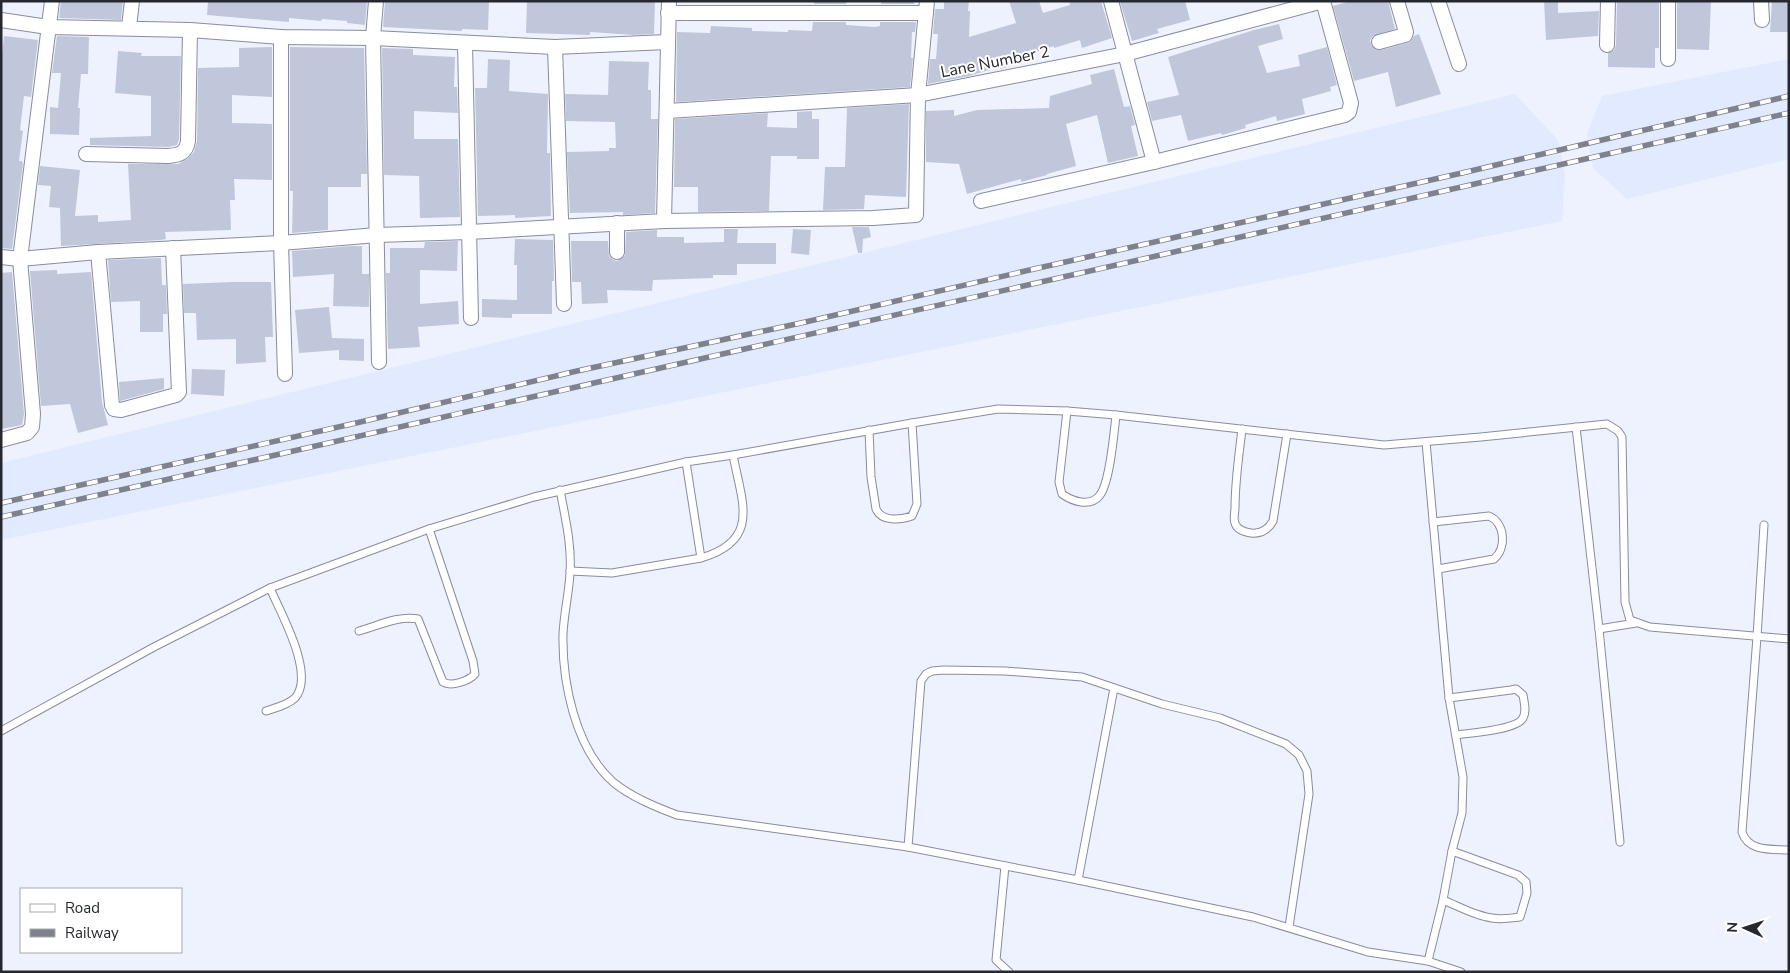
<svg xmlns="http://www.w3.org/2000/svg" width="1790" height="973" font-family="'Nunito Sans',sans-serif">
	<style>
		.built { fill: #e2eaff }
		.building { fill: #c1c7da }
		.lines { fill: none; stroke-linecap: round; stroke-linejoin: round }
		.lane-casing { stroke: #878d9e; stroke-width: 9 }
		.street-casing { stroke: #878d9e; stroke-width: 16 }
		.lane { stroke: #fff; stroke-width: 7 }
		.street { stroke: #fff; stroke-width: 14 }
		.rail-casing { stroke: #7f828c; stroke-width: 5.5 }
		.rail { stroke: #fff; stroke-width: 4; stroke-dasharray: 11; stroke-linecap: butt }
		.labels { text-anchor: middle; dominant-baseline: central; stroke-width: 4; stroke-linejoin: round; paint-order: stroke }
		.street-label { font-size: 16px; fill: #262830; stroke: #fff }
	</style>
	<rect width="100%" height="100%" fill="#eef2fe"/>
	<!-- built -->
	<g class="built">
		<polygon points="1789,59 1789,159 1627,199 1593,168 1587,133 1602,96"/>
		<polygon points="1515,94 1558,140 1565,174 1562,221 1,540 1,463"/>
	</g>
	<!-- building -->
	<g class="building">
		<polygon points="61,1 123,1 121,20 59,18"/>
		<polygon points="208,1 367,1 365,25 347,23 347,21 322,19 321,21 289,18 289,22 207,15"/>
		<polygon points="385,1 489,1 488,30 462,29 462,31 383,27"/>
		<polygon points="527,1 655,1 654,34 634,35 590,32 590,35 526,33"/>
		<rect x="814" y="1" width="32" height="3"/>
		<rect x="881" y="1" width="33" height="3"/>
		<polygon points="944,1 969,1 968,11 970,11 969,37 1016,23 1009,1 1039,1 1043,13 1070,5 1069,1 1101,1 1112,38 1082,48 1080,40 1054,48 1054,46 1020,57 1021,63 1000,69 999,67 969,76 928,84 930,59 936,59 938,34 933,34 935,9 944,9"/>
		<polygon points="1123,1 1185,1 1190,20 1157,29 1159,33 1132,41 1120,2"/>
		<polygon points="1351,1 1388,1 1395,29 1373,36 1370,40 1371,45 1376,50 1381,50 1408,43 1411,41 1414,36 1419,34 1441,94 1396,107 1388,72 1354,81 1333,6"/>
		<polygon points="1544,1 1558,1 1558,13 1599,11 1598,36 1546,40"/>
		<polygon points="1617,1 1659,1 1659,48 1655,48 1655,68 1608,67 1608,53 1614,50 1616,45"/>
		<polygon points="1677,1 1711,1 1709,50 1677,49"/>
		<polygon points="1772,1 1789,1 1789,32 1770,32"/>
		<polygon points="813,22 846,22 846,25 875,27 880,26 880,22 916,22 915,32 912,32 911,58 913,58 910,87 676,102 677,32 710,33 711,26 752,28 752,31 788,32 788,30 812,31"/>
		<polygon points="1279,24 1283,39 1258,46 1267,73 1300,66 1298,55 1327,47 1337,85 1330,87 1331,91 1302,99 1305,114 1277,121 1276,116 1245,125 1246,128 1222,135 1221,133 1188,141 1181,115 1152,121 1147,102 1179,95 1168,57 1254,30"/>
		<polygon points="4,36 38,40 31,97 24,96 20,130 23,131 19,161 22,161 23,164 12,249 1,248 1,64"/>
		<polygon points="57,36 89,37 88,74 81,74 78,108 80,108 79,135 50,134 50,107 58,108 61,73 52,73"/>
		<polygon points="272,47 272,97 232,95 232,123 272,124 272,180 234,179 235,200 230,200 231,230 165,232 166,239 161,240 61,246 60,208 49,207 51,186 38,185 40,166 80,170 75,216 98,215 98,222 131,220 128,164 178,164 187,159 194,152 197,141 198,68 239,67 239,48"/>
		<polygon points="290,47 364,48 367,174 361,174 361,187 328,187 328,230 292,233 293,191 290,191"/>
		<polygon points="382,48 413,49 413,55 455,57 454,87 457,87 458,113 414,111 414,139 458,139 460,217 420,218 419,176 384,175"/>
		<polygon points="118,51 142,53 141,56 181,56 179,140 177,145 168,147 90,145 90,138 151,136 151,96 115,93"/>
		<polygon points="488,59 510,60 509,91 548,94 547,153 550,153 551,216 515,218 515,215 478,216 475,88 487,88"/>
		<polygon points="609,61 649,62 648,90 651,90 651,119 658,119 655,213 623,215 623,212 570,213 567,152 609,151 609,148 616,148 615,122 566,121 565,94 608,95"/>
		<polygon points="1114,69 1124,107 1130,106 1135,125 1131,126 1138,156 1108,163 1097,115 1066,124 1076,166 1047,174 1047,175 1021,182 1021,179 967,194 959,164 926,162 926,111 954,110 954,116 977,110 1049,108 1050,96 1092,84 1090,75"/>
		<polygon points="909,104 906,197 865,195 864,209 823,210 825,167 845,167 847,108"/>
		<polygon points="812,111 812,119 819,119 819,159 797,159 797,156 771,156 769,211 698,212 698,187 674,187 675,119 768,113 767,127 797,128 797,112"/>
		<polygon points="852,227 869,227 871,237 863,239 862,253 858,253"/>
		<polygon points="724,229 738,229 737,243 776,243 776,264 737,264 737,275 713,275 713,278 653,280 652,291 607,290 608,303 582,304 581,282 572,282 571,241 608,241 609,256 613,260 617,261 625,256 626,232 657,230 657,237 684,237 684,243 724,242"/>
		<polygon points="793,229 811,230 809,255 791,253"/>
		<polygon points="515,239 553,240 554,281 552,281 552,314 512,314 512,318 482,317 482,299 517,300 517,265 514,265"/>
		<polygon points="458,241 457,271 420,270 420,304 458,301 459,324 418,327 420,347 388,349 386,273 390,273 390,248 424,248 425,242"/>
		<polygon points="351,246 362,246 362,274 369,274 369,307 333,306 334,274 293,277 292,251"/>
		<polygon points="161,258 162,285 166,285 167,314 163,314 163,332 140,332 140,301 111,302 108,260"/>
		<polygon points="57,270 57,274 91,272 102,402 108,425 78,433 70,404 41,406 30,271"/>
		<polygon points="12,272 24,414 22,425 1,429 1,273"/>
		<polygon points="232,282 271,282 273,337 265,337 266,362 236,364 236,339 197,340 196,313 184,313 183,284"/>
		<polygon points="329,307 332,338 364,339 364,361 339,360 339,350 299,353 295,310"/>
		<polygon points="192,369 225,370 224,396 191,394"/>
		<polygon points="164,378 164,389 120,401 119,382"/>
	</g>
	<g class="lines">
		<!-- lane casing -->
		<g class="lane-casing">
			<g id="lane">
				<path d="M1067 411 1059 482 1062 494C1072 501 1090 508 1100 495 1110 482 1114 433 1116 415"/>
				<polyline points="1576,427 1599,629 1620,842"/>
				<path d="M1242 429C1239 455 1235 481 1235 508 1235 512 1233 519 1235 523 1237 530 1244 532 1251 533 1261 534 1268 530 1273 521L1287 434"/>
				<path d="M869 430 871 477 876 509C882 522 900 520 912 516L917 504 912 423"/>
				<polyline points="1426,442 1449,698 1463,777 1462,813 1452,851 1443,900 1428,961"/>
				<path d="M686 462 701 558C761 540 742 503 733 455"/>
				<path d="M560 490C565 517 572 545 570 573 569 593 564 613 563 634 562 682 575 748 613 782 631 797 656 807 677 815L908 847 1078 880 1253 917 1368 952 1428 961 1461 972"/>
				<path d="M1433 522 1489 516C1505 523 1507 548 1494 559L1438 569"/>
				<path d="M1764 525 1757 637 1742 832C1748 852 1772 849 1789 850"/>
				<polyline points="570,571 612,573 701,558"/>
				<polyline points="1599,629 1636,623"/>
				<path d="M359 631C377 626 399 615 418 619L443 682C451 687 469 681 475 674L473 661 429 529"/>
				<path d="M1449 698 1511 690 1516 689 1523 695C1524 702 1527 711 1523 718 1517 730 1470 733 1456 735"/>
				<path d="M266 711C275 708 288 705 295 698 316 674 280 612 270 588"/>
				<polyline points="1,731 154,647 270,588 429,529 534,497 686,462 733,455 912,423 998,409 1067,411 1116,415 1384,445 1481,437 1607,424 1618,431 1622,437 1625,602 1630,620 1650,627 1789,639"/>
				<polyline points="908,847 921,681 926,674 932,671 944,670 1005,671 1082,677 1162,704 1220,718 1286,744 1299,755 1307,771 1309,794 1289,927"/>
				<polyline points="1005,866 996,960 1009,972"/>
				<polyline points="1078,880 1114,688"/>
				<path d="M1443 900C1458 906 1475 916 1492 918 1501 920 1511 918 1520 917L1527 893 1526 882 1518 875 1452 851"/>
			</g>
		</g>
		<!-- street casing -->
		<g class="street-casing">
			<g id="street">
				<polyline points="376,1 373,38 379,362"/>
				<polyline points="1111,1 1154,162"/>
				<polyline points="1438,1 1459,64"/>
				<polyline points="1668,1 1668,59"/>
				<polyline points="1761,1 1762,20"/>
				<polyline points="668,13 926,13"/>
				<polyline points="1,20 48,27 190,30 281,37 373,38 555,47 667,42"/>
				<polyline points="129,27 132,1"/>
				<polyline points="281,37 281,243 285,374"/>
				<polyline points="1379,42 1405,35 1406,32 1397,1"/>
				<polyline points="465,44 471,318"/>
				<polyline points="1607,45 1608,1"/>
				<polyline points="555,47 564,304"/>
				<polyline points="668,111 918,95 1125,54 1323,1"/>
				<path d="M86 154 168 156C180 155 186 153 188 141L190 30"/>
				<polyline points="981,201 1154,162 1345,115 1349,112 1351,103 1323,1"/>
				<polyline points="664,221 669,1"/>
				<polyline points="617,223 617,252"/>
				<polyline points="98,252 112,405 114,409 121,410 176,395 179,392 173,248"/>
				<polyline points="1,257 20,259 98,252 281,243 377,235 469,232 664,221 873,218 916,215 918,95 927,1"/>
				<polyline points="1,440 27,433 32,427 33,414 20,259 52,1"/>
			</g>
		</g>
		<!-- lane -->
		<use href="#lane" class="lane"/>
		<!-- street -->
		<use href="#street" class="street"/>
		<!-- rail casing -->
		<g class="rail-casing">
			<g id="rail">
				<polyline points="1,503 356,423 577,371 801,323 1034,269 1462,173 1789,96"/>
				<polyline points="1,517 1789,113"/>
			</g>
		</g>
		<!-- rail -->
		<use href="#rail" class="rail"/>
	</g>
	<g class="labels">
		<!-- street labels -->
		<g class="street-label">
			<text transform="translate(995 62) rotate(-11)">Lane Number 2</text>
		</g>
	</g>
	<!-- border -->
	<rect width="1790" height="973" fill="none" stroke="#262830" stroke-width="5"/>
	<!-- legend -->
	<rect x="20" y="888" width="162" height="65" fill="#ffffff" stroke="#a8a9ac"/>
	<rect x="30" y="904" width="25" height="8" fill="#ffffff" stroke="#a8a9ac"/>
	<text x="65" y="913" font-size="15" fill="#262830">Road</text>
	<rect x="30" y="929" width="25" height="8" fill="#7f828c" stroke="#a8a9ac"/>
	<text x="65" y="938" font-size="15" fill="#262830">Railway</text>
	<!-- north arrow -->
	<g transform="translate(1745 928) rotate(273)" stroke="#ffffff" stroke-width="4" paint-order="stroke">
	<path d="M0-4L9 19L0 12L-9 19Z" fill="#262830"/>
	<text y="-8" font-size="14" font-weight="bold" text-anchor="middle" fill="#262830">N</text>
	</g>
</svg>
